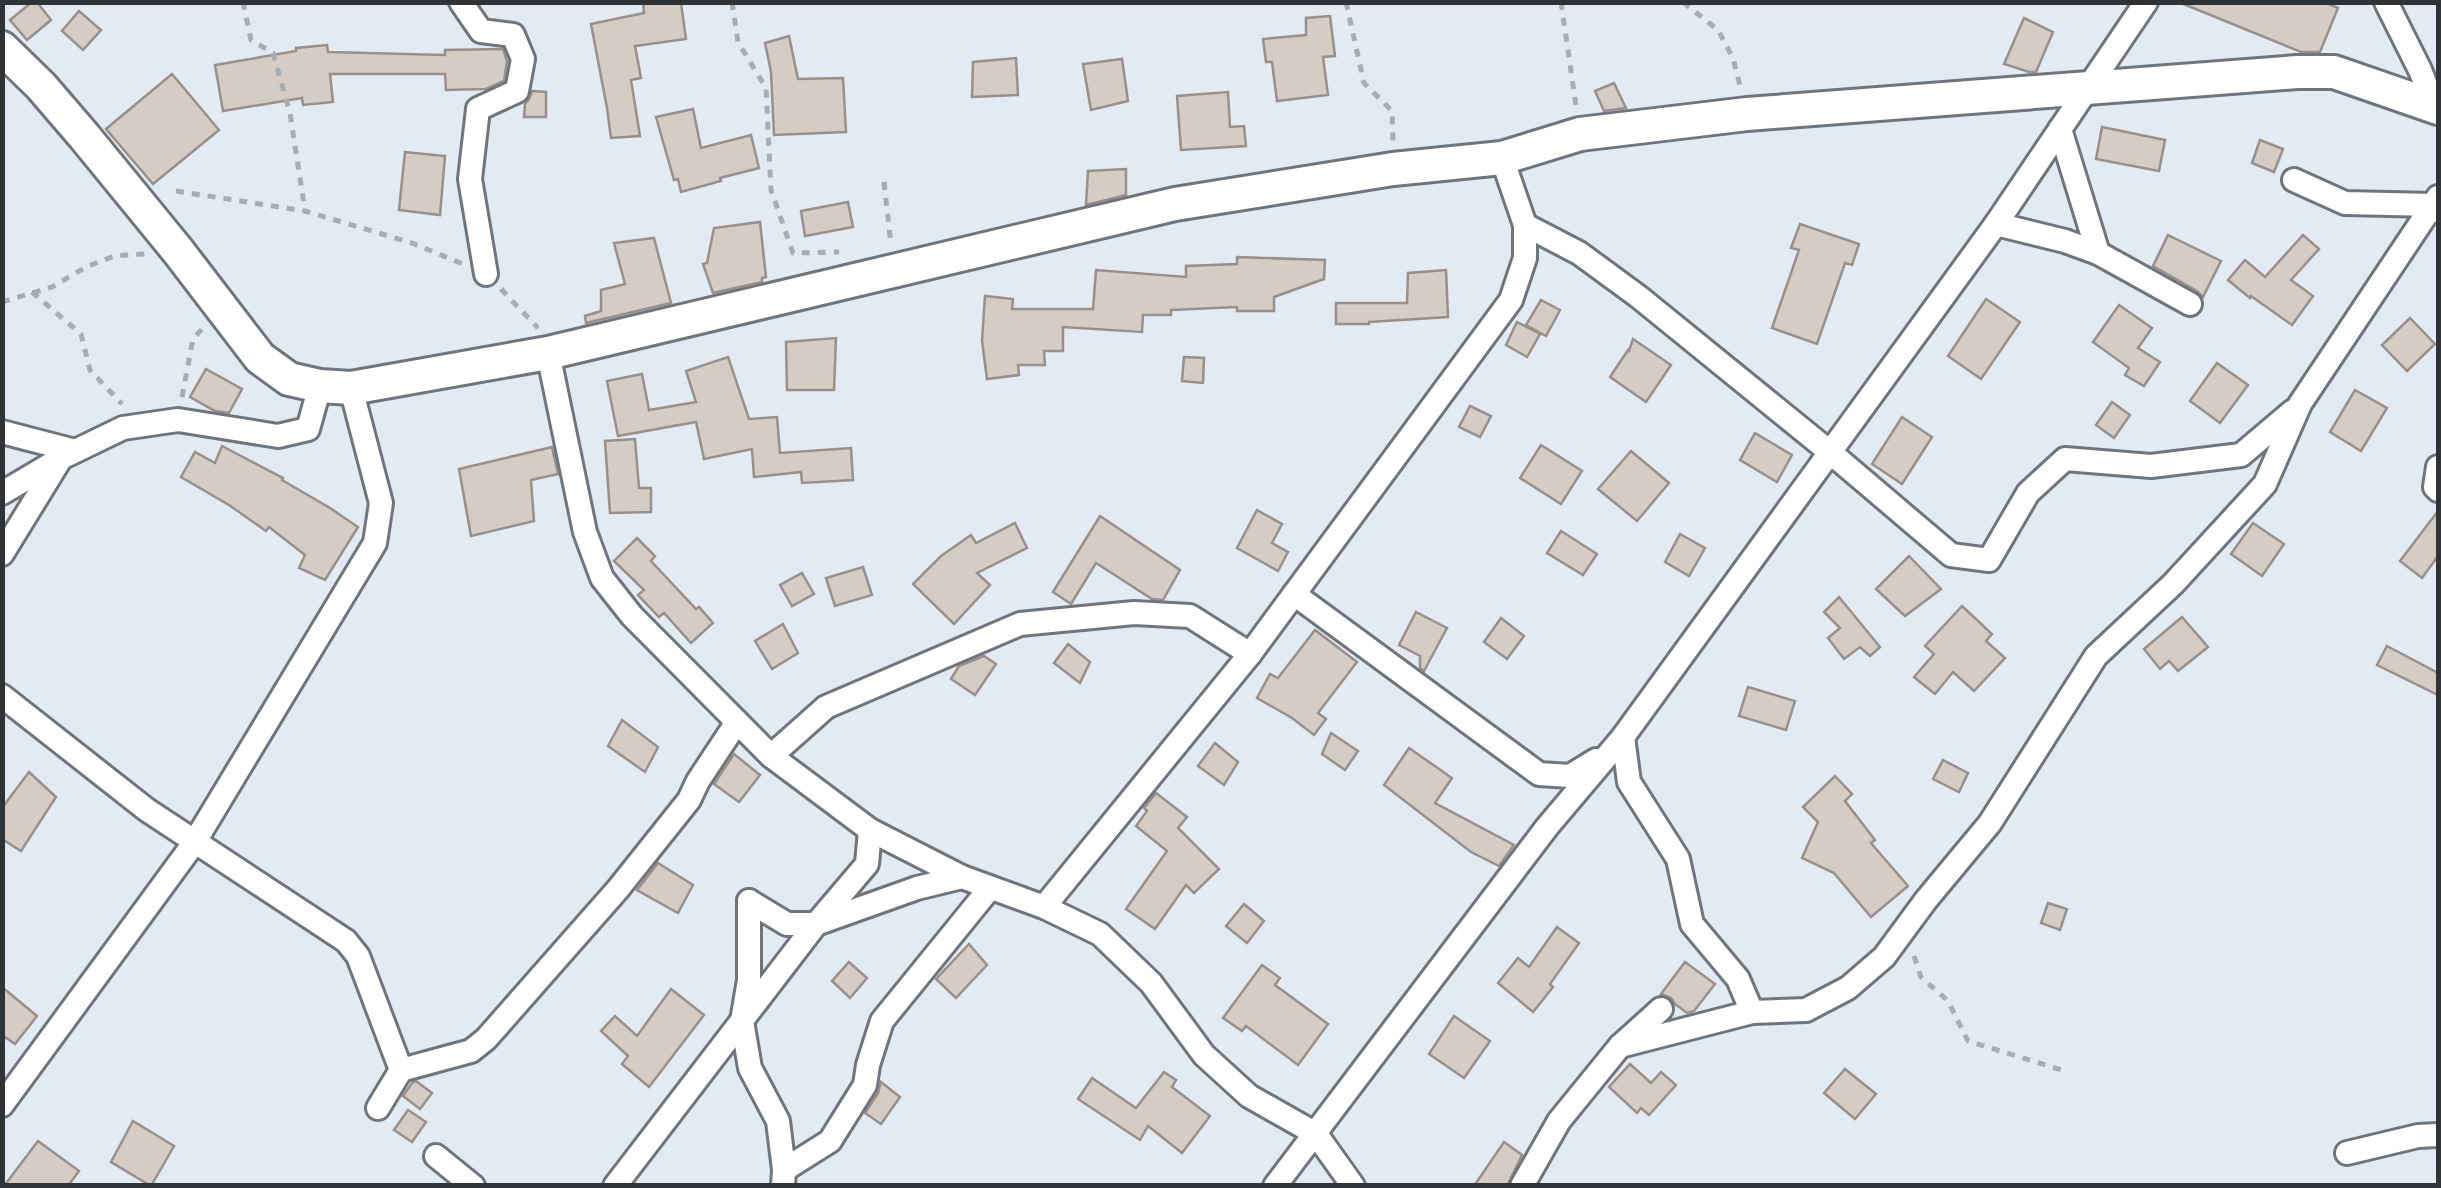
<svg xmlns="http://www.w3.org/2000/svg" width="2441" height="1188" font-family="'Exo 2',sans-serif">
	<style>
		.building { fill: #d5ccc4; stroke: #999089; stroke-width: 2.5 }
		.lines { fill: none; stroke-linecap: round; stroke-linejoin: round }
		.street-casing { stroke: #6e757d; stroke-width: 28 }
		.secondary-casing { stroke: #6e757d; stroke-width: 38 }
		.path { stroke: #a7adb4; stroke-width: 5; stroke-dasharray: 8 8; stroke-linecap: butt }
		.street { stroke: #fff; stroke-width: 22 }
		.secondary { stroke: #fff; stroke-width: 32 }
	</style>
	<rect width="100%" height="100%" fill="#e2eaf3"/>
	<!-- building -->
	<g class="building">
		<polygon points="32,2 37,2 51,20 27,40 10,20"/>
		<polygon points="2324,2 2338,8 2320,52 2301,52 2181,3"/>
		<polygon points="643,3 681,3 686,39 635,46 641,78 631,80 640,136 611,138 607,108 591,24 644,13"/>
		<polygon points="79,11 101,30 83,50 62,31"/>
		<polygon points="1330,16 1335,56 1323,57 1328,95 1277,101 1272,62 1266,62 1263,39 1306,35 1306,18"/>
		<polygon points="2024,18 2053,32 2036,72 2029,72 2004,64"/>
		<polygon points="789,36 798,79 843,78 846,132 774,135 771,72 765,43"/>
		<polygon points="327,45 328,52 445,55 445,50 503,49 507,61 504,81 486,89 446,90 445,74 330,74 333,102 303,105 302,98 223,111 215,65 296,51 296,48"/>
		<polygon points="1016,58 1018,95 972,97 973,62"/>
		<polygon points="1122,59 1128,101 1091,110 1083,64"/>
		<polygon points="172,74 219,130 153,184 106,129"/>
		<polygon points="1614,83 1626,108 1604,111 1595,91"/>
		<polygon points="532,91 546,92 546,117 524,117 525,104 529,99"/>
		<polygon points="1228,92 1230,127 1244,126 1246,146 1181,150 1177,96"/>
		<polygon points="693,109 701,148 751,135 759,168 720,178 721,181 681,192 678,179 674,180 656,117"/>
		<polygon points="2102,127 2165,140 2159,171 2096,159"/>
		<polygon points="2260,140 2283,149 2274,172 2252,163"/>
		<polygon points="405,152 445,156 440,215 399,210"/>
		<polygon points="1126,169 1126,195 1086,205 1088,171"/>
		<polygon points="848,202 853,227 805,236 801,211"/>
		<polygon points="760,222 766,277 762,278 762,282 713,293 703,264 707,263 714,228"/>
		<polygon points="1800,224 1859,244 1852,265 1845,263 1817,344 1772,328 1799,250 1791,248"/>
		<polygon points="2168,235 2221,261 2203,297 2197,291 2153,266"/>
		<polygon points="2303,235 2319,249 2291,280 2313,296 2292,325 2251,296 2250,298 2228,280 2245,260 2265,277"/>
		<polygon points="654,238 671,303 586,323 585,316 601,311 601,290 625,284 614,243"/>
		<polygon points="1237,257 1325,260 1324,279 1274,297 1274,311 1237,311 1237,307 1171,310 1171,315 1143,315 1142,332 1063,327 1063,351 1044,351 1045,365 1018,365 1019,375 987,379 982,341 985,296 1013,299 1012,309 1093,309 1096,270 1186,277 1186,266 1237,264"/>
		<polygon points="1446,270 1448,317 1369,322 1369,324 1336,324 1336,303 1407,303 1408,273"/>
		<polygon points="1986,299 2020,322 1981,379 1948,356"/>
		<polygon points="1541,300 1560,310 1546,336 1526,325"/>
		<polygon points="2119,305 2152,328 2138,348 2160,362 2144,386 2125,375 2129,368 2093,342"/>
		<polygon points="2410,318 2435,344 2407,371 2382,345"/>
		<polygon points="1517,322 1540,334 1527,357 1506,345"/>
		<polygon points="836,338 834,390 787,390 786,342"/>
		<polygon points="1633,339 1671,365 1646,402 1610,377 1628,350 1629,351"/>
		<polygon points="728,357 749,419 777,417 780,453 851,448 853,480 802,483 801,472 754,477 752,449 704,459 696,422 618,436 607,381 642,374 649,410 696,402 686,371"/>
		<polygon points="1184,357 1204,358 1203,383 1182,381"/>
		<polygon points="2217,363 2248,385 2220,423 2190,401"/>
		<polygon points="206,369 242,389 229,413 215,411 190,397"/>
		<polygon points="2355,390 2387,408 2361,451 2330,432"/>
		<polygon points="2112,402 2130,415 2114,438 2096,425"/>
		<polygon points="1470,406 1491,416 1480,437 1459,427"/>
		<polygon points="1902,417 1932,437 1902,484 1872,464"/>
		<polygon points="1755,433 1792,455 1777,482 1740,460"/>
		<polygon points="635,439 639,488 651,488 651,512 610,513 605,441"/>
		<polygon points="1541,445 1582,471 1561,504 1520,478"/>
		<polygon points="222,446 283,478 282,480 330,508 358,527 325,580 299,568 305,555 269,527 266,531 229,505 181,477 195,452 215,463"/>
		<polygon points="552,447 558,474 531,480 534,521 471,536 459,469"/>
		<polygon points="1631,451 1669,483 1637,521 1598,489"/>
		<polygon points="1257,510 1282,524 1272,543 1288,552 1278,571 1237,548"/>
		<polygon points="2438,511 2438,556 2422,578 2400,561"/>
		<polygon points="1100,516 1180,570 1163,600 1152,599 1096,563 1071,604 1053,592"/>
		<polygon points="1015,523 1027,548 977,573 990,585 954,624 913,584 941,556 971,535 976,543"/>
		<polygon points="2253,523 2284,544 2262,576 2231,554"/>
		<polygon points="1561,531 1597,554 1583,575 1547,553"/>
		<polygon points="1680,534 1705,548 1689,576 1665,562"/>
		<polygon points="637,538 655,556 651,561 696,609 699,607 713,623 691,643 664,613 659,617 638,595 644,590 614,561"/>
		<polygon points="1909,556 1941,589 1905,616 1876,589"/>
		<polygon points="863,567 872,595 835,606 826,578"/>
		<polygon points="802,573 814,594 792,606 780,585"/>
		<polygon points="1839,597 1880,647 1870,656 1860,647 1844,659 1828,638 1840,628 1824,612"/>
		<polygon points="1962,606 1992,634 1986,641 2005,658 1974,691 1953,672 1935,694 1914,677 1934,654 1925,646"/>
		<polygon points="1416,612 1447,628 1424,671 1420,668 1420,656 1399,645"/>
		<polygon points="2182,617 2208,647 2178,671 2169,661 2160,669 2144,649"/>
		<polygon points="1501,618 1524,636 1507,659 1484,642"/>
		<polygon points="783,624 798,653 772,669 755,641"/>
		<polygon points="1315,630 1357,662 1318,713 1326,719 1314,735 1292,718 1257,698 1270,674 1278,678"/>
		<polygon points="1068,644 1090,662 1080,683 1054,663"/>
		<polygon points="2387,646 2438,673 2438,695 2377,665"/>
		<polygon points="984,656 996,664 975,695 951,679 959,666"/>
		<polygon points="1748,687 1795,701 1786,730 1739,716"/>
		<polygon points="622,720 658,747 645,772 608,746"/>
		<polygon points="1331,733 1358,751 1345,770 1322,754"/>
		<polygon points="1215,743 1238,762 1224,785 1198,766"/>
		<polygon points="1409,748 1452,778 1435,803 1514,845 1499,866 1471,852 1384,785"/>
		<polygon points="734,754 760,775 739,802 714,784"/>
		<polygon points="1943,760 1968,773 1959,792 1933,779"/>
		<polygon points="29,772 56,797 21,851 2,839 2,808"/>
		<polygon points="1835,776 1852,794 1845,801 1875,840 1871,843 1908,886 1871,917 1834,873 1802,858 1818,822 1803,807"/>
		<polygon points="1156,793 1187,817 1178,828 1219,869 1194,893 1186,885 1155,929 1126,909 1167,851 1136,826 1147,811 1144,808"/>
		<polygon points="658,863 693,885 678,913 637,890"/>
		<polygon points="2048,903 2067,909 2060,930 2041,923"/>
		<polygon points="1244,904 1264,921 1247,943 1226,926"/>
		<polygon points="1557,927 1579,943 1550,984 1553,987 1533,1012 1498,983 1518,958 1529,967"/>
		<polygon points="969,944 987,965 956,998 936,979"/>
		<polygon points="849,962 867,978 850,998 832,981"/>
		<polygon points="1685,962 1715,984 1694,1011 1687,1013 1675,1004 1671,998 1661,994"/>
		<polygon points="1262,965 1280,978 1275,985 1328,1024 1298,1065 1246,1026 1242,1031 1223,1018"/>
		<polygon points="2,987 37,1016 15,1044 2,1035"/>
		<polygon points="671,989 704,1015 649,1087 622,1064 628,1056 601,1031 615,1016 637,1036"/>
		<polygon points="1454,1016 1490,1041 1464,1078 1429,1054"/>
		<polygon points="1630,1064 1651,1083 1661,1072 1676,1085 1649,1115 1641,1108 1637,1113 1609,1087"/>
		<polygon points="1845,1069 1876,1094 1855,1119 1824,1093"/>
		<polygon points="1164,1072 1176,1080 1172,1087 1210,1116 1182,1153 1148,1126 1140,1140 1078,1099 1092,1078 1136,1108"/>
		<polygon points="416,1081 432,1093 420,1109 403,1096 412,1083"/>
		<polygon points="881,1082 900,1097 881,1124 865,1113 878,1093"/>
		<polygon points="408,1110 426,1122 412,1142 394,1130"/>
		<polygon points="133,1121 174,1146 151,1186 111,1162"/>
		<polygon points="38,1141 79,1171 68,1186 4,1186"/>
		<polygon points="1504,1142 1522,1155 1507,1186 1474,1186"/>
	</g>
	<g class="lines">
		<!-- street casing -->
		<g class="street-casing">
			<g id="street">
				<polyline points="461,2 481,31 513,35 523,59 517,91 478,109 470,179 486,274"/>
				<polyline points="2386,2 2420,70 2434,105"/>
				<polyline points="2060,129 2098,253"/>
				<polyline points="2294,180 2345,203 2433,205 2438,211"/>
				<polyline points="1996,224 2065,241 2098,253 2190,304"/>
				<polyline points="1525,225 1579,253 1639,297 1831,453 1951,555 1989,560 2028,493 2065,459 2151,466 2241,455 2293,411"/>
				<polyline points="548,353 585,532 602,578 632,616 771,756 870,830 962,877 1044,907 1100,934 1151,983 1204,1055 1249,1096 1316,1134 1353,1186"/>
				<polyline points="2,432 75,451"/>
				<polyline points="2438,467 2435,487 2438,490"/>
				<polyline points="2,493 58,460"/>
				<polyline points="2,554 61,458 123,428 178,420 278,436 308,429 320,386"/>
				<polyline points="1294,594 1539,774 1570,776 1596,760"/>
				<polyline points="2,696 147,810 346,941 358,956 401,1070 378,1108"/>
				<polyline points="1623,737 1629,782 1678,859 1692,924 1738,979 1752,1012"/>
				<polyline points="771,756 826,707 1020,624 1134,613 1190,616 1250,654"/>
				<polyline points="749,901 749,980 742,1021 750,1068 778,1121 784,1170 783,1186"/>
				<polyline points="749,901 787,924 816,924 917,888 962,877"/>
				<polyline points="1044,907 1250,654 1511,300 1525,258 1525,225 1502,158"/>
				<polyline points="1620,1046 1752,1012 1806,1010 1848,988 1884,957 1926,900 1990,823 2096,656 2173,584 2265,484 2300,404 2438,197"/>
				<polyline points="401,1070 471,1051 486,1039 618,889 689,800 698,781 737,722"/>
				<polyline points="2,1105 194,843 375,543 381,503 351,388"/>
				<polyline points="2347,1153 2418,1136 2438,1135"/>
				<polyline points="436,1156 473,1186"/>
				<polyline points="784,1170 830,1141 865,1085 868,1065 882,1021 990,888"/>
				<polyline points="615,1186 816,924 867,864 870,830"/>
				<polyline points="1275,1186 1547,827 1623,737 1996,224 2146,2"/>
				<polyline points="1522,1186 1559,1121 1620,1046 1661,1009"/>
			</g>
		</g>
		<!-- secondary casing -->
		<g class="secondary-casing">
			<polyline id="secondary" points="2,48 41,86 84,136 178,251 260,358 289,379 320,386 351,388 548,353 1175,204 1393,169 1502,158 1580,134 1747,114 2297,72 2334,72 2438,108"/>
		</g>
		<!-- path -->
		<g class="path">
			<polyline points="243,2 251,40 273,53 290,113 305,211"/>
			<polyline points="732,2 738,42 766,88 771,190 793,253 839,252"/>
			<polyline points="1346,2 1364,83 1392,111 1393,141"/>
			<polyline points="1561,2 1576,106"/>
			<polyline points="1683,2 1718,30 1733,58 1740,86"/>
			<polyline points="884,182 891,245"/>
			<polyline points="176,191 305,211 412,243 463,264"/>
			<polyline points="501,289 538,328"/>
			<polyline points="32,292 81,334 90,370 122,404"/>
			<polyline points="2,302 52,287 86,267 114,256 145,254"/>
			<polyline points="182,397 193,339 203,328"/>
			<polyline points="1914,956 1921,977 1948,1001 1968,1041 2065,1071"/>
		</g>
		<!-- street -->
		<use href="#street" class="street"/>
		<!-- secondary -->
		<use href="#secondary" class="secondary"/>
	</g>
	<!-- border -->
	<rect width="2441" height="1188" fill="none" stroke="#303336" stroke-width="10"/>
</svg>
